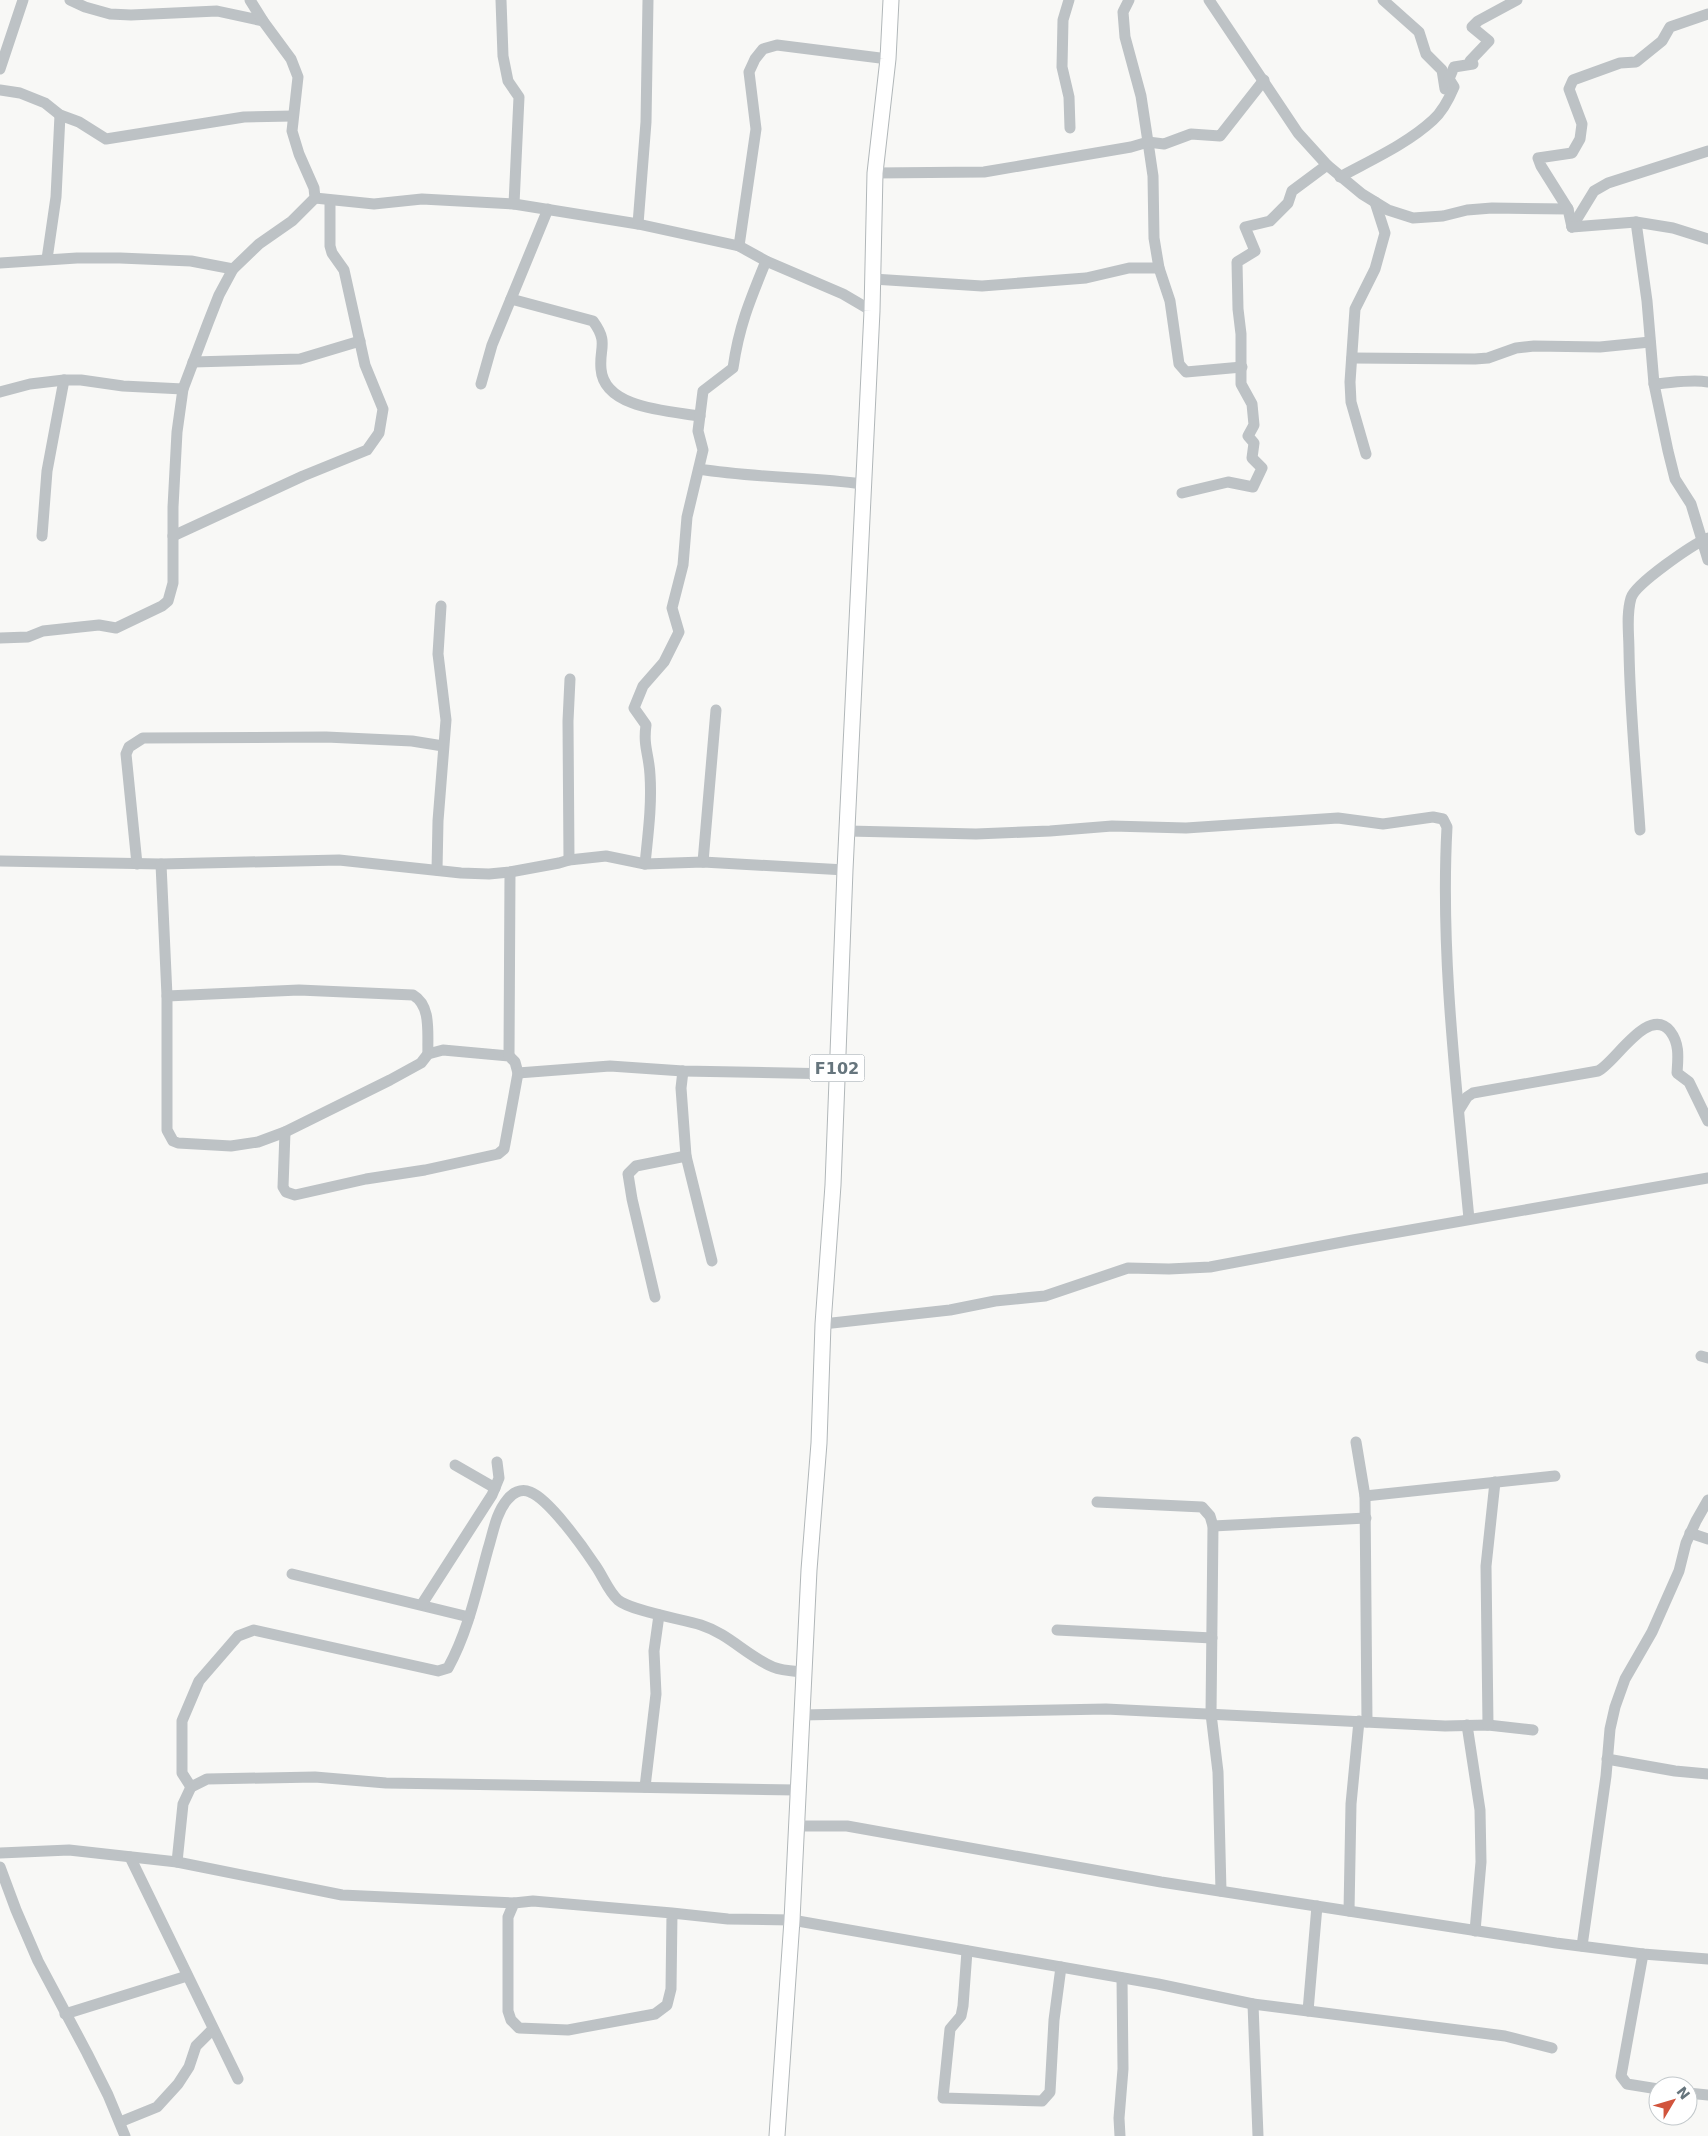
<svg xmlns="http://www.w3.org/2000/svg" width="1708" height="2136" font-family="'DejaVu Sans',sans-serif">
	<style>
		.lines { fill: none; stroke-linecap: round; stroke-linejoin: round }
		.major-casing { stroke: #b1b7b9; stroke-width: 17 }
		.minor { stroke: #bdc2c5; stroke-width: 11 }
		.major { stroke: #fff; stroke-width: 15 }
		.labels { text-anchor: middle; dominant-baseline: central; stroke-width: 5; stroke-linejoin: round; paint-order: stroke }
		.shield { fill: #fff; stroke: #949ea4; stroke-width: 1 }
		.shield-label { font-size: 16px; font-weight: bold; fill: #66757d }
	</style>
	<rect width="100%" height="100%" fill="#f8f8f6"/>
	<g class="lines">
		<!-- major casing -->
		<g class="major-casing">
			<polyline id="major" points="777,2136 792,1920 809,1570 819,1443 823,1324 833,1185 845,870 872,311 875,173 888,59 891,0"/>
		</g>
		<!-- minor -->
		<g class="minor">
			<polyline points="70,0 85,7 110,14 131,15 217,11 263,21"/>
			<polyline points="501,0 503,56 508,81 519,97 514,204"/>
			<polyline points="1069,0 1063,20 1062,67 1069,97 1070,128"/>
			<polyline points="1129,0 1123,12 1125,37 1141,96 1148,142 1153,176 1154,238 1159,268 1170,301 1179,364 1186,372 1242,367"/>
			<polyline points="1209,0 1298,133 1327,165 1362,194 1388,210 1413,218 1443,216 1467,210 1492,208 1568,209 1572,227"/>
			<polyline points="1383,0 1419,32 1426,54 1442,70 1445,89"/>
			<polyline points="0,69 23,0"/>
			<polyline points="0,90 20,93 45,103 60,115 79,122 106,139 244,117 293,116"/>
			<polyline points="875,173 984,172 1131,147 1148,142 1164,144 1191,134 1220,136 1264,80"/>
			<path d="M1340 177C1371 160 1407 144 1433 120 1443 111 1449 99 1454 87L1449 79 1454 67 1473 64 1470 61 1489 41 1472 27 1478 21 1517 0"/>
			<polyline points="315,198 374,204 422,199 514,204 638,224 739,246 766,261 843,294 872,311"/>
			<polyline points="1568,209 1541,166 1538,158 1572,153 1580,139 1582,124 1569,89 1573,80 1620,63 1636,62 1662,41 1670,27 1708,14"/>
			<polyline points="1636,222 1647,301 1654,384 1668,451 1675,479 1691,504 1708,560"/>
			<polyline points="638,224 646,122 648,0"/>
			<polyline points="1572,227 1594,191 1608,183 1708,151"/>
			<polyline points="1572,227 1636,222 1673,228 1708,239"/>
			<polyline points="739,246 756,129 749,72 755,59 763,49 777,45 888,59"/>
			<polyline points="47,259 56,197 60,115"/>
			<polyline points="0,263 77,258 120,258 191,261 233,269"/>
			<polyline points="873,279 982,286 1086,278 1129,268 1159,268"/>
			<path d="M511 299 593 321C609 343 599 347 601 369 604 409 670 411 700 416"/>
			<polyline points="1352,358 1475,359 1488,358 1516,348 1534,346 1600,347 1650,342"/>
			<polyline points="193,362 300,359 360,341"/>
			<polyline points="481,384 492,345 548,209"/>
			<path d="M1654 384C1672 383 1691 379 1708 382"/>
			<polyline points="0,392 30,384 64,380 81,380 123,386 183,389"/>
			<polyline points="1366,454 1351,402 1350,382 1355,309 1375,269 1385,233 1375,202"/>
			<path d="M699 469C754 478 809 477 863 484"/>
			<polyline points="1182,493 1228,482 1253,487 1262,468 1252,458 1254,443 1248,436 1254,425 1252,404 1241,384 1241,334 1238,309 1237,262 1255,251 1245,227 1270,221 1288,203 1292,191 1327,165"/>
			<polyline points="42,536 47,471 64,380"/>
			<polyline points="173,536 303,476 367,450 379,433 383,409 365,365 344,270 332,253 330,246 330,200"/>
			<polyline points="0,638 28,637 43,631 80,627 99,625 116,628 162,606 168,601 173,583 173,507 177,432 183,389 208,323 219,295 233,269 259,244 292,221 315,198 314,188 299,154 292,131 298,77 291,59 263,21 250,0"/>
			<path d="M1640 830C1636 770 1630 711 1629 651 1629 634 1626 615 1631 598 1635 584 1693 544 1708 538"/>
			<path d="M848 831 976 834 1050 831 1112 826 1186 828 1338 818 1383 824 1433 817 1443 819 1447 827C1440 955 1457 1091 1469 1219"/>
			<polyline points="569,860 568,721 570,679"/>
			<polyline points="0,861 161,864 339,860 461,873 489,874 510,872 559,863 569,860 606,856 645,864 703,862 845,870"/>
			<polyline points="703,862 716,710"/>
			<polyline points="137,864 126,754 129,747 143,738 326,737 412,741 443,746"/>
			<polyline points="161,864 167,996 167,1130 173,1141 178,1143 231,1146 258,1142 285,1132 390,1080 421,1063 428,1054 443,1050 509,1056 515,1062 518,1073 610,1066 683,1071 837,1074"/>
			<path d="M645 864C648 834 652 805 650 775 649 754 643 747 646 725L634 708 643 686 664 662 679 632 672 608 683 565 687 517 703 450 698 431 703 391 733 368C739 326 750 300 766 261"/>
			<polyline points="437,870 438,821 446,720 438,654 441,606"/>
			<path d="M167 996 299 990 413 995C432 1006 427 1034 428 1054"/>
			<polyline points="509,1056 510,872"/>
			<polyline points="683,1071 681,1088 686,1156 712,1261"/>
			<path d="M1459 1110 1467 1097 1473 1093 1598 1071C1615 1063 1648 1005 1670 1031 1680 1044 1678 1058 1677 1073L1689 1082 1708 1121"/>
			<polyline points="285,1132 283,1187 286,1192 295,1195 366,1179 425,1170 498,1154 504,1149 505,1144 518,1073"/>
			<polyline points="655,1297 632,1199 628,1174 636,1166 686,1156"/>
			<polyline points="823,1324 950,1310 995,1301 1045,1296 1128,1268 1169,1269 1210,1267 1353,1240 1708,1178"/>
			<polyline points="1701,1356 1708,1358"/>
			<polyline points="1356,1442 1365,1496 1367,1722"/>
			<polyline points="455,1465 495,1488"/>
			<polyline points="1365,1496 1555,1476"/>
			<polyline points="1097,1502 1202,1507 1210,1516 1213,1526 1211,1714 1218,1772 1221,1891"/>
			<polyline points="1213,1526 1366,1518"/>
			<polyline points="1690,1533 1708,1539"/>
			<polyline points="292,1574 469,1617"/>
			<polyline points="422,1604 492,1495 499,1478 497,1462"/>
			<polyline points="1057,1630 1212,1638"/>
			<polyline points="801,1715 1106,1709 1445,1726 1488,1725 1533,1730"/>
			<polyline points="1467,1725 1480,1810 1481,1862 1475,1931"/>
			<polyline points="1488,1725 1486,1566 1495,1482"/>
			<polyline points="1607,1759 1675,1771 1708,1774"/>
			<path d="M191 1787 182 1773V1721L199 1681 238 1636 254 1630 438 1671 448 1668C468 1632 477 1589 488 1549 493 1533 496 1513 507 1500 512 1493 521 1488 530 1492 549 1499 583 1547 595 1565 603 1576 608 1591 618 1600 631 1611 682 1619 701 1625 729 1634 747 1656 773 1667 783 1671 793 1671 803 1672"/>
			<polyline points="645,1787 656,1694 654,1651 659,1615"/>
			<polyline points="797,1826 847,1826 1161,1882 1556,1943 1643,1954 1708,1959"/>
			<polyline points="0,1853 69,1850 177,1862 342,1895 514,1903"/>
			<polyline points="130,1857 238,2079"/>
			<polyline points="177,1862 183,1804 191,1787 207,1779 315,1777 386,1783 797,1790"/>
			<polyline points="0,1867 16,1910 38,1961 87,2053 108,2095 125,2136"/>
			<polyline points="1349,1911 1351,1804 1359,1721"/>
			<polyline points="672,1913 671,1989 667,2005 655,2014 568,2030 519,2028 511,2020 508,2011 508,1917 514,1903 533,1901 672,1913 728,1919 792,1920 1158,1984 1253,2004 1505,2036 1552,2048"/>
			<polyline points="1582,1946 1606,1776 1610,1729 1615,1707 1625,1679 1652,1632 1679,1571 1686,1543 1696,1521 1708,1500"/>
			<polyline points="967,1951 963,2006 961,2016 950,2029 943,2098 1042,2101 1050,2092 1054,2020 1061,1967"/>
			<polyline points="1643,1954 1621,2076 1627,2084 1658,2089"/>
			<polyline points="1253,2004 1258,2136"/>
			<polyline points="1308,2011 1317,1906"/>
			<polyline points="65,2014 187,1976"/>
			<polyline points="1688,2093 1708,2095"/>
			<polyline points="120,2122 157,2107 178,2084 189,2067 196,2046 213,2029"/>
			<polyline points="1120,2136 1119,2118 1123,2069 1122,1978"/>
		</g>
		<!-- major -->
		<use href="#major" class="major"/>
	</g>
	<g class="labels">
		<!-- shield labels -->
		<rect class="shield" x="809.5" y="1054.5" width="55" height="27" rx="4"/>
		<g class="shield-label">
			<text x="837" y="1068">F102</text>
		</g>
	</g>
	<!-- north arrow -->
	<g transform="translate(1673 2101) rotate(52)"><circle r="24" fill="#ffffff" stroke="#c2c8cb"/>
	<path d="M0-4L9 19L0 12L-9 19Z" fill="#d1543c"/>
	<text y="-8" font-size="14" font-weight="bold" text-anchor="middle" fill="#66757d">N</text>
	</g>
</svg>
